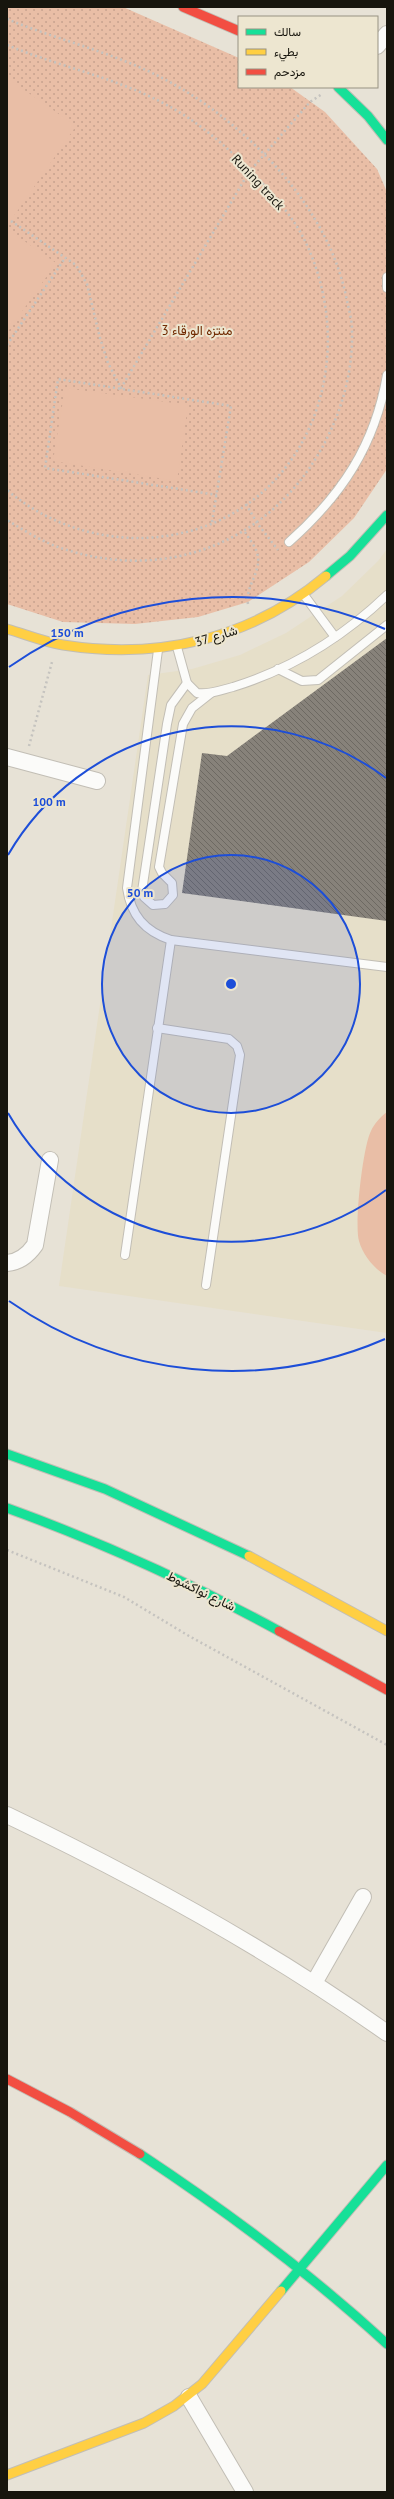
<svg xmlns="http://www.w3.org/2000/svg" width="394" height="2499" font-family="'PT Sans',Vazirmatn,sans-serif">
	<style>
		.built { fill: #e6dfc9 }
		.grass { fill: url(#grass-dots) }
		.garden { fill: #e9bea6 }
		.building { fill: url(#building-back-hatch) }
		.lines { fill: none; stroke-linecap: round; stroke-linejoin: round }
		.lane-casing { stroke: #c2beb5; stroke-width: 10 }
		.street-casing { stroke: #c2beb5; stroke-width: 18 }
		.fast-casing { stroke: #c2beb5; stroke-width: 11 }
		.slow-casing { stroke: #c2beb5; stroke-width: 11 }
		.jam-casing { stroke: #c2beb5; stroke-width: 11 }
		.path { stroke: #c5c3bf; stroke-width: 2.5; stroke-dasharray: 2 3; stroke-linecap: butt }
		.lane { stroke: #fbfbf9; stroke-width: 8 }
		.street { stroke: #fbfbf9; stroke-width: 16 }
		.fast { stroke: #16e098; stroke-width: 9 }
		.slow { stroke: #ffcf43; stroke-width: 9 }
		.jam { stroke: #f24e42; stroke-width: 9 }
		.ring { fill: none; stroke: #1d4ed8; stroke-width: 2 }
		.labels { text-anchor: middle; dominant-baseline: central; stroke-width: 4; stroke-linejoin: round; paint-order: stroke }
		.street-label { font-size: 13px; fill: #17150d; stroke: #ede6d0 }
		.park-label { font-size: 13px; fill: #702a00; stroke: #ede6d0 }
		.centre { fill: #1d4ed8; stroke: #ede6d0; stroke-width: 2 }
		.ring-label { font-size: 12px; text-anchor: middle; font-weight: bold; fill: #1d4ed8; stroke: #ede6d0; stroke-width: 4; stroke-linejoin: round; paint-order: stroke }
	</style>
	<defs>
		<pattern id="grass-dots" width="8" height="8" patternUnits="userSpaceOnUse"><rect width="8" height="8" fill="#e9bea6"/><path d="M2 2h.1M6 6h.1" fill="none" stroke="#c7a28e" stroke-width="1.8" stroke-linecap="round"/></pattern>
		<pattern id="building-back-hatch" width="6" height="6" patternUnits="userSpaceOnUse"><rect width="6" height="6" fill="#87827a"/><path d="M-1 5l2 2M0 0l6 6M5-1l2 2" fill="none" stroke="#6d6962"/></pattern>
	</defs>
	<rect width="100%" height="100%" fill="#e7e2d6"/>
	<!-- built -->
	<polygon class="built" points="387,549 387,1333 59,1286 148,675 192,669 240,655 286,633 342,596 378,561"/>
	<!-- grass -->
	<polygon class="grass" points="7,7 123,7 239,58 239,87 290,87 325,112 377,169 387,192 387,469 354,518 309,562 248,602 198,617 135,624 63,622 7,604"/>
	<!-- garden -->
	<g class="garden">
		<polygon points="7,78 76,126 7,226"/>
		<polygon points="7,229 56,263 7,333"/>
		<polygon points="65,388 188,405 177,481 53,461"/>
		<path d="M387 1112V1276C374 1269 363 1255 359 1241 354 1224 363 1146 371 1131 374 1124 381 1116 387 1112Z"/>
	</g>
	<!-- building -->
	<polygon class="building" points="387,638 387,921 182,893 202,753 227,756"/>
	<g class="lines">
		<!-- lane casing -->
		<g class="lane-casing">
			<g id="lane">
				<polyline points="387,277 387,288"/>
				<path d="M289 542C342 495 375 445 387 375"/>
				<polyline points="304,595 335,637"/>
				<path d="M177 647 187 683 197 693C209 695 221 690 233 687 291 669 343 637 387 595"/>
				<path d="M158 650 127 888C131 915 144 931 171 940L387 967"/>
				<polyline points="278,669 302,681 318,680 387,625"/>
				<polyline points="187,683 171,705 167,724 142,891 144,897 153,905 165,904 173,895 172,883 162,873 159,867 183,724 192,708 211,693"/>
				<polyline points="157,1028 229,1039 237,1046 240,1055 206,1285"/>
				<polyline points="125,1255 171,940"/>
			</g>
		</g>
		<!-- street casing -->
		<g class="street-casing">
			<g id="street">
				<polyline points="377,46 387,34"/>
				<polyline points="7,757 97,781"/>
				<path d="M7 1263C20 1262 28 1255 35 1245L50 1160"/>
				<path d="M7 1815C139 1878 267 1948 387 2033"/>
				<polyline points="314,1983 363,1897"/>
				<polyline points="189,2397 245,2492"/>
			</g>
		</g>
		<!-- fast casing -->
		<g class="fast-casing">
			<g id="fast">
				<polyline points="338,87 368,116 387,140"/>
				<polyline points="326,576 350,556 387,515"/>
				<polyline points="7,1454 105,1489 249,1556"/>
				<path d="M7 1508C101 1542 191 1583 279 1631"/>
				<path d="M140 2154C226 2211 311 2274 387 2344"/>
				<polyline points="281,2291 387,2165"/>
			</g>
		</g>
		<!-- slow casing -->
		<g class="slow-casing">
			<g id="slow">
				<path d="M7 629C25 634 44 642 63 645 159 660 251 639 326 576"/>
				<polyline points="249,1556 387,1631"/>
				<polyline points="7,2475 144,2423 174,2406 202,2384 281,2291"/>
			</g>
		</g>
		<!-- jam casing -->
		<g class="jam-casing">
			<g id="jam">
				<polyline points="183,7 239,31"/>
				<polyline points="279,1631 387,1690"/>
				<polyline points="7,2079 70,2112 140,2154"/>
			</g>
		</g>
		<!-- path -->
		<g class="path">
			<path d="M7 19C48 36 91 47 132 64 171 80 206 102 237 129 289 173 334 233 347 301 349 310 352 320 352 330 353 370 343 408 324 444 273 541 168 583 64 549 44 543 25 531 7 520"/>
			<path d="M7 45C70 71 132 80 190 119 227 144 288 203 306 243 367 373 296 533 143 538 93 539 45 522 7 490"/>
			<polyline points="11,221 76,265 87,284 100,338 108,363 121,388 249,172 310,102 322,94"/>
			<polyline points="7,345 65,258"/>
			<polyline points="246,504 257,523 278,550"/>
			<polyline points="212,522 231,406 58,379 45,468 217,495"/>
			<path d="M245 532C249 539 257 548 258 557 260 574 245 587 248 604"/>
			<polyline points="29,746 52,662"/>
			<polyline points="7,1550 124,1597 189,1636 387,1745"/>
		</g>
		<!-- lane -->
		<use href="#lane" class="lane"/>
		<!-- street -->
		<use href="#street" class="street"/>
		<!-- fast -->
		<use href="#fast" class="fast"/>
		<!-- slow -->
		<use href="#slow" class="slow"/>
		<!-- jam -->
		<use href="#jam" class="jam"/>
	</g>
	<!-- distance rings -->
	<circle cx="231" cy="984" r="129" fill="#1d4ed8" fill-opacity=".12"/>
	<g class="ring">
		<circle cx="231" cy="984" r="129"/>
		<path d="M386 1190A258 258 0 0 1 8 1113M8 855A258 258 0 0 1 386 778"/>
		<path d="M385 1339A387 387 0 0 1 9 1301M9 667A387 387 0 0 1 385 629"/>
	</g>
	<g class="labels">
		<!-- street labels -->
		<g class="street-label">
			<text transform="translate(258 182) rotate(47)">Runing track</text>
			<text transform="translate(216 636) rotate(-17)">شارع 37</text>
			<text transform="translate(201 1591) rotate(26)">شارع نواكشوط</text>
		</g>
		<!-- park labels -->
		<g class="park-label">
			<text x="197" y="330">منتزه الورقاء 3</text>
		</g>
	</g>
	<circle cx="231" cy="984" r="6" class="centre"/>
	<g class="ring-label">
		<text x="67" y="637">150 m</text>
		<text x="49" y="806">100 m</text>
		<text x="140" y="897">50 m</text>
	</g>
	<!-- border -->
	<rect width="394" height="2499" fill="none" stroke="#17150d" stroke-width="16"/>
	<!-- legend -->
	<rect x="238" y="16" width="140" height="72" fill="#ede6d0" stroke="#979282"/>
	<rect x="246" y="29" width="20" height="6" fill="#16e098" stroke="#979282"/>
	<text x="274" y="36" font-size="12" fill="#17150d">سالك</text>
	<rect x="246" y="49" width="20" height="6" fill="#ffcf43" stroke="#979282"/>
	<text x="274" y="56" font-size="12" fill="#17150d">بطيء</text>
	<rect x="246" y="69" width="20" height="6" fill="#f24e42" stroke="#979282"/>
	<text x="274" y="76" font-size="12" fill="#17150d">مزدحم</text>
</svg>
